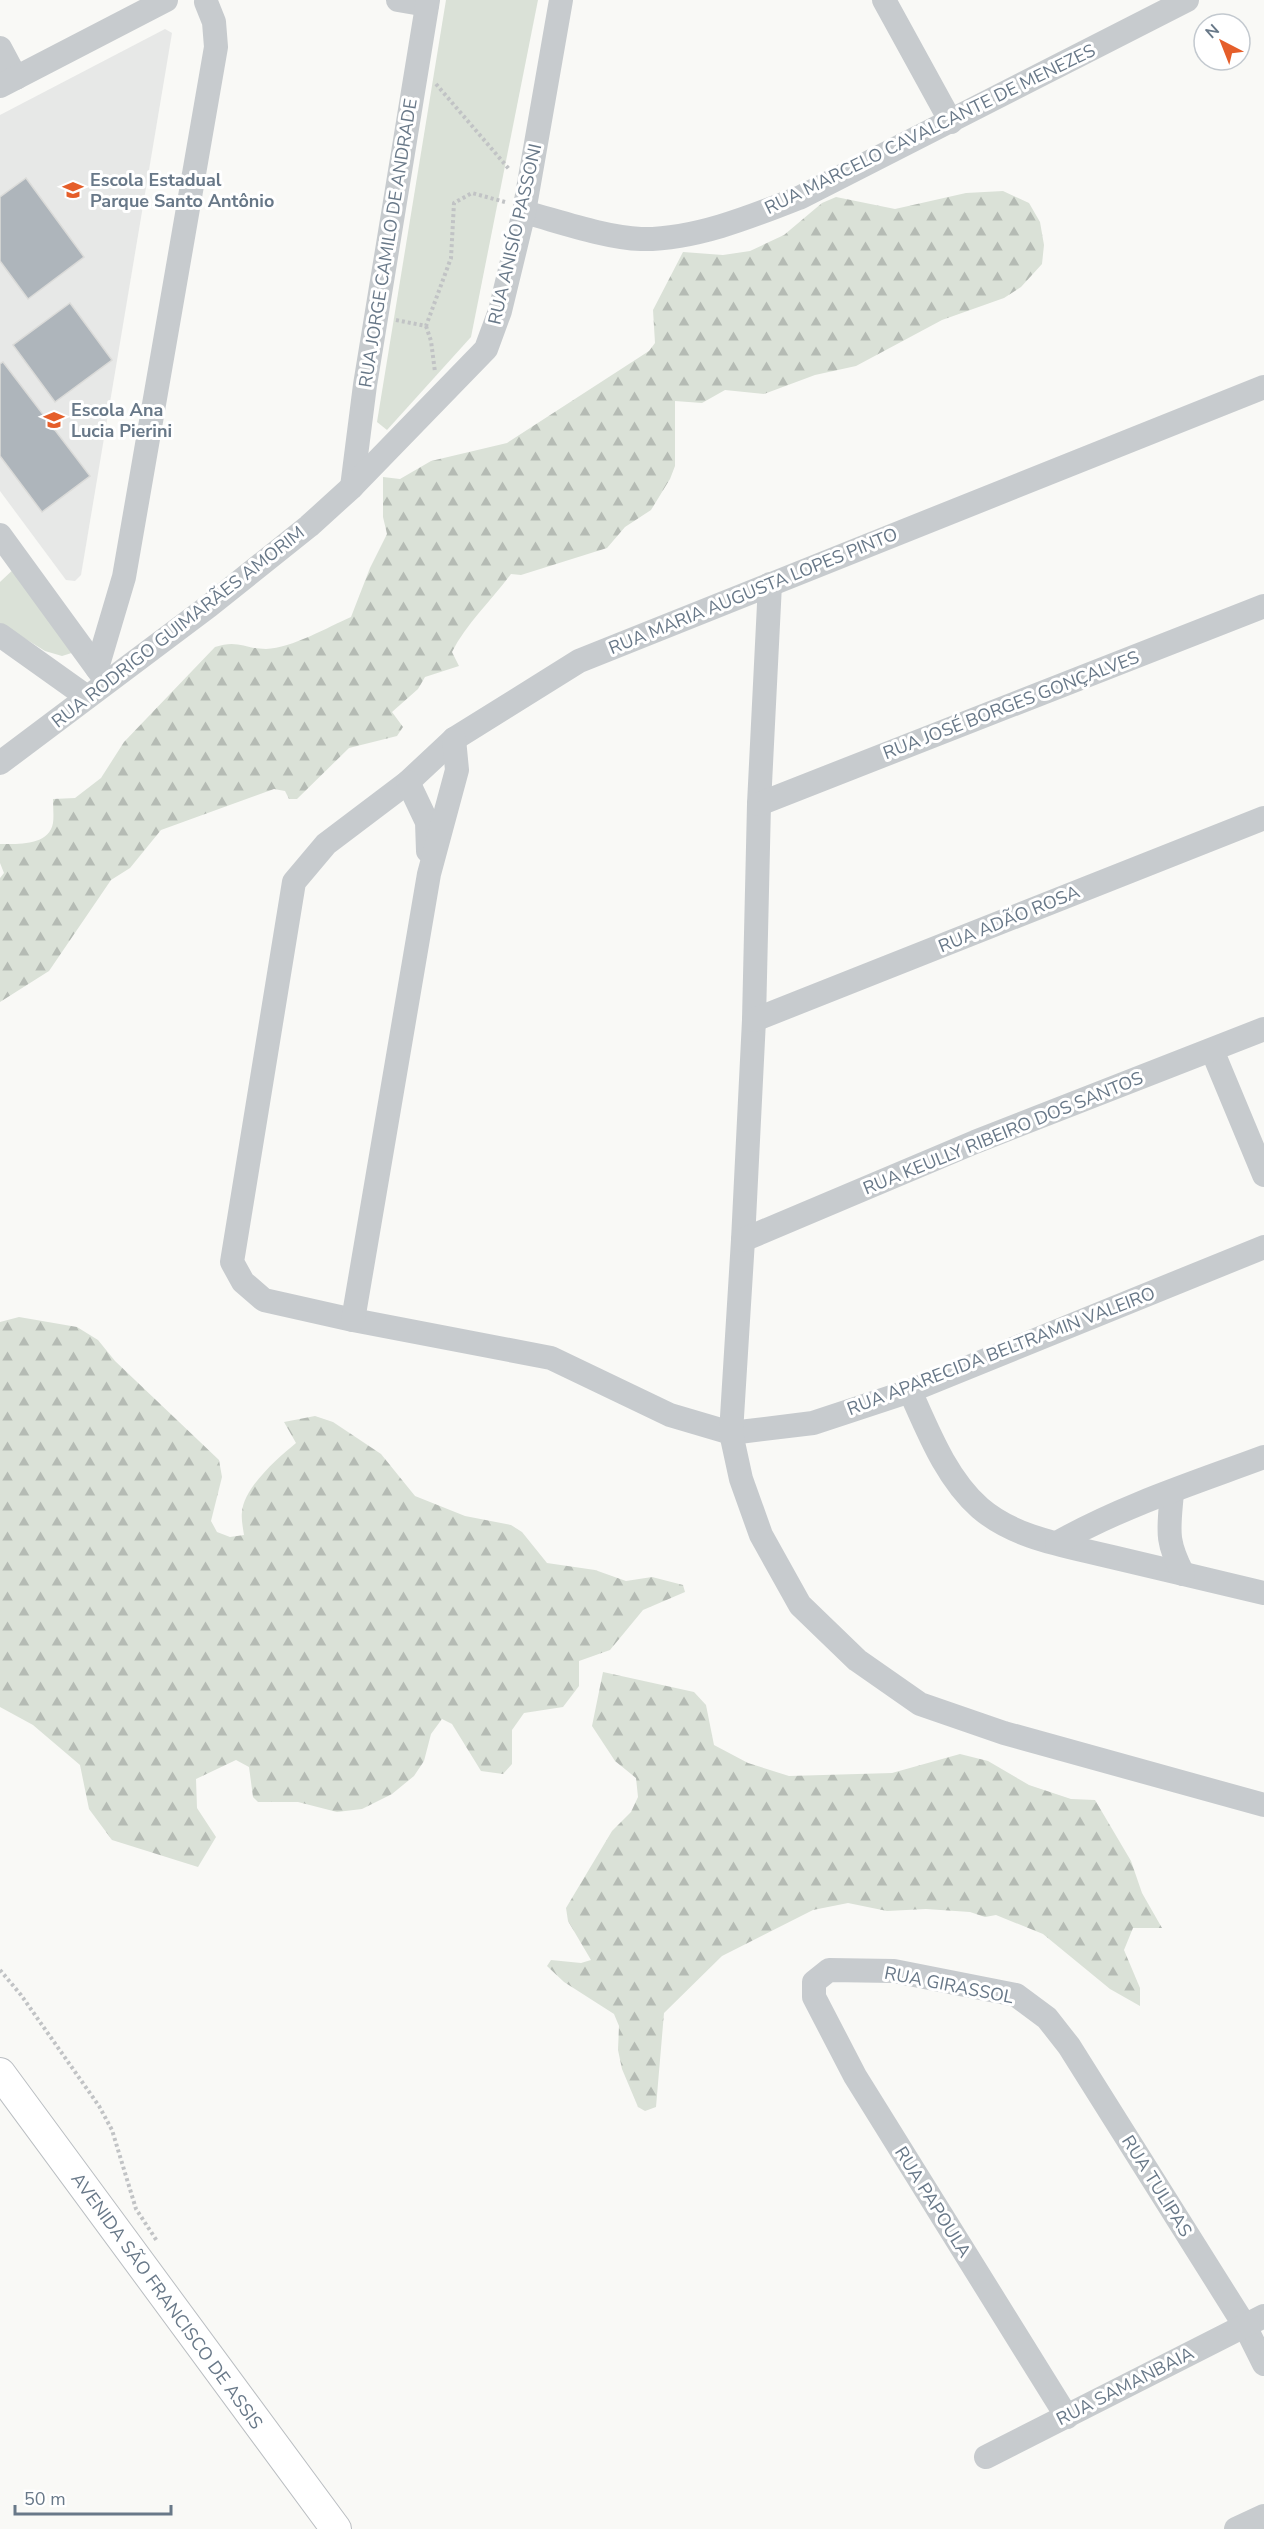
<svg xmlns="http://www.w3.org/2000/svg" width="1264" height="2529" font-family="'Nunito Sans',sans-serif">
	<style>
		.built { fill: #e7e8e7 }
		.green { fill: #dae1d7 }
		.forest { fill: url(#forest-firs) }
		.building { fill: #aeb5bb; stroke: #dbdbd9; stroke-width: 1.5 }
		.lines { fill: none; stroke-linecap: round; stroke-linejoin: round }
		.major-casing { stroke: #babec2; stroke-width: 32 }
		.path { stroke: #c1c3c5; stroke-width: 4; stroke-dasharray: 3 3; stroke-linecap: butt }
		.minor { stroke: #c7cbce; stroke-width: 24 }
		.major { stroke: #fff; stroke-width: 30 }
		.labels { text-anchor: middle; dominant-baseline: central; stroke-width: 6; stroke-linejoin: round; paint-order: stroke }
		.street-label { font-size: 18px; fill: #687888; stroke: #fff }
		.poi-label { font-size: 18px; font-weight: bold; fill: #687888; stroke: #fff; text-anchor: start }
	</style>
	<defs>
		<pattern id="forest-firs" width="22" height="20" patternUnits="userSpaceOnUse" patternTransform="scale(1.5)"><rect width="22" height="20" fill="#dae1d7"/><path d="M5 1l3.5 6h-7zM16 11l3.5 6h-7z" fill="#b5bbb4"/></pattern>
	</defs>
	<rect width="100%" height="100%" fill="#f9f9f6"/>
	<!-- built -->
	<polygon class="built" points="165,29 172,33 81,575 75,581 66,580 0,491 0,115"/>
	<!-- green -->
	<g class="green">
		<polygon points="446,0 538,0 471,337 387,430 377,422"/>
		<polygon points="17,566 78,651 62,656 45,651 0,623 0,582"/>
	</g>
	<!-- forest -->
	<g class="forest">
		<path d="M1003 191 1029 203 1040 222 1044 245 1042 264 1021 287 1004 298 942 320 856 366 815 375 764 394 725 390 702 403 675 401V466L670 479 651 510 625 527 607 548 521 575 511 574C492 600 466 624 452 652L459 666 425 677 418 689 392 712 403 727 397 736 349 748 297 799H289L285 791 274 789 161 830 130 868 111 880 49 971 0 1002V878L4 873 0 863V844C18 844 49 846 53 823 54 816 53 807 53 799L75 798 101 778 124 742 215 647C238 639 245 649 266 649 292 648 328 627 351 617L370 568 387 534 383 517V477L400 479 431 461 507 443 649 351 655 343 653 310 683 252 723 255 750 251 784 235 822 203 836 197 895 209 966 193Z"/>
		<path d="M19 1317 77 1327 98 1340 115 1361 219 1460 222 1477 211 1521 217 1532 230 1537 244 1535C243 1528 241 1519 242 1512 244 1487 278 1458 296 1443L284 1422 315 1416 333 1422 381 1454 415 1496 465 1516 511 1525 522 1532 547 1563 595 1570 626 1581 652 1577 683 1585 685 1592 643 1610 610 1650 579 1661V1686L563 1707 524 1713 512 1730V1764L503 1774 481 1771 452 1724 442 1719 431 1734 424 1761 414 1776 392 1794 362 1809 337 1812 298 1802H258L253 1797 249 1767 236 1760 196 1779 197 1808 216 1837 198 1867 112 1840 89 1809 80 1765 33 1725 0 1707V1322Z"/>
		<polygon points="603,1672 694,1692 706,1705 714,1745 748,1763 789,1776 892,1773 960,1754 988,1761 1029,1785 1071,1799 1095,1800 1131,1861 1142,1893 1162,1928 1133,1928 1124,1950 1140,1988 1140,2006 1110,1989 1043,1934 996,1915 985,1917 970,1912 926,1909 887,1911 848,1903 813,1910 722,1956 664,2013 656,2107 645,2111 638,2107 622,2069 618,2050 619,2026 614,2014 564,1982 547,1966 551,1960 581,1963 591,1960 568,1921 566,1908 612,1831 631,1812 638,1797 636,1778 615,1761 592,1726"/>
	</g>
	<!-- building -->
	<g class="building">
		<polygon points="26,178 84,257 28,299 0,261 0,197"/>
		<polygon points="70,303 112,360 55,402 13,345"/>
		<polygon points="3,362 90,476 42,512 0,456 0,364"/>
	</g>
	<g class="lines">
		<!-- major casing -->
		<g class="major-casing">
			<polyline id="major" points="0,2073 336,2529"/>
		</g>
		<!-- path -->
		<g class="path">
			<polyline points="436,84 509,169"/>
			<polyline points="396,320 426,326 451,258 454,203 472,193 505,202"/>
			<polyline points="426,326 431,341 435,372"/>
			<polyline points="0,1970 21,1995 99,2106 112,2130 136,2209 157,2241"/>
		</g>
		<!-- minor -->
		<g class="minor">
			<polyline points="398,0 427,5"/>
			<polyline points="884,0 951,122"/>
			<polyline points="0,48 16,78"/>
			<polyline points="0,86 166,0"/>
			<path d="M524 212C558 221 606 238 641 239 694 240 753 216 801 197L1187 0"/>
			<polyline points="1264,387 579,661 454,739 408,782 326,844 294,882 232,1262 243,1282 264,1300 353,1320 551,1358 670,1415 731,1433 813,1423 910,1391 1264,1247"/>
			<polyline points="352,487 365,385 428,0"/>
			<polyline points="0,535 104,678"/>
			<polyline points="770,584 759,804 754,1020 743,1240 731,1433 741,1479 761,1535 800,1605 857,1660 920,1704 1004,1733 1264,1805"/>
			<polyline points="0,635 87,697"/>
			<polyline points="97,668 124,577 216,47 214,22 206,2"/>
			<polyline points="0,763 209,606 309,526 352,487 486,349 500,311 524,212 561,0"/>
			<polyline points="408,782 427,822 428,851"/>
			<polyline points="759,804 1264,606"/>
			<polyline points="754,1020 1264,818"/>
			<polyline points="1212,1050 1264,1175"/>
			<polyline points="743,1240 975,1142 1264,1029"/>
			<polyline points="353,1320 429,874 457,770 454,739"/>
			<path d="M910 1391C928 1431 946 1478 980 1508 1016 1539 1068 1546 1112 1557 1163 1569 1213 1581 1264 1593"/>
			<path d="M1172 1492C1169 1530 1165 1539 1183 1574"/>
			<path d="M1057 1543C1122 1506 1194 1483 1264 1457"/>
			<polyline points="1067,2417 855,2076 814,1997 814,1982 829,1970 894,1971 1016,1995 1047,2018 1069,2046 1245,2326 1264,2364"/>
			<polyline points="986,2457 1264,2316"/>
			<polyline points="1236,2529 1264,2516"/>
		</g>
		<!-- major -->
		<use href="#major" class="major"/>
	</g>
	<!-- icons -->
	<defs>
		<g id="school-bare" transform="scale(1.62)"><path d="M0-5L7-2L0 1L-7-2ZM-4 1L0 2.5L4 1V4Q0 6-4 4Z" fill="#e55e2a" stroke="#fff" stroke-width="2.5" paint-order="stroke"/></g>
	</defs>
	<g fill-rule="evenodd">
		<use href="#school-bare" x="73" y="190"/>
		<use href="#school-bare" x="54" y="420"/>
	</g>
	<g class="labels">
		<!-- street labels -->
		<g class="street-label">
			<text transform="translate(930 129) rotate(-26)">RUA MARCELO CAVALCANTE DE MENEZES</text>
			<text transform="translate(515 234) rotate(-77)">RUA ANISÍO PASSONI</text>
			<text transform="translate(388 243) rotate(-81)">RUA JORGE CAMILO DE ANDRADE</text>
			<text transform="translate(753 591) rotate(-22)">RUA MARIA AUGUSTA LOPES PINTO</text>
			<text transform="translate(178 627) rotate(-38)">RUA RODRIGO GUIMARÃES AMORIM</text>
			<text transform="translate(1011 705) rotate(-21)">RUA JOSÉ BORGES GONÇALVES</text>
			<text transform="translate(1009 919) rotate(-22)">RUA ADÃO ROSA</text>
			<text transform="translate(1003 1133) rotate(-22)">RUA KEULLY RIBEIRO DOS SANTOS</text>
			<text transform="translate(1001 1351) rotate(-21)">RUA APARECIDA BELTRAMIN VALEIRO</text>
			<text transform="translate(949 1985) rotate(11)">RUA GIRASSOL</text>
			<text transform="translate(1157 2186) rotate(58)">RUA TULIPAS</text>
			<text transform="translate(933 2202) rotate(58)">RUA PAPOULA</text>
			<text transform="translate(167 2301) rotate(54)">AVENIDA SÃO FRANCISCO DE ASSIS</text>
			<text transform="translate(1125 2386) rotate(-27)">RUA SAMANBAIA</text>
		</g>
		<!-- poi labels -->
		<g class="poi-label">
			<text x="90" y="180">Escola Estadual<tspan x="90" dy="21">Parque Santo Antônio</tspan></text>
			<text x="71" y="410">Escola Ana<tspan x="71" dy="21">Lucia Pierini</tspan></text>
		</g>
	</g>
	<!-- north arrow -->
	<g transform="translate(1222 42) rotate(318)"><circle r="28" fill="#ffffff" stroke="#c3c9cf" stroke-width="1.5"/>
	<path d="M0-4.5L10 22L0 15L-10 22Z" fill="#e55e2a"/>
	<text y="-9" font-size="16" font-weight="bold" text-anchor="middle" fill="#687888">N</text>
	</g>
	<!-- scale -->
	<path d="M15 2505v9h156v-9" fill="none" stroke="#687888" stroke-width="3"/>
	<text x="24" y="2505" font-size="18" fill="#687888" stroke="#ffffff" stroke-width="4.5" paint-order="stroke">50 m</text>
</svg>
